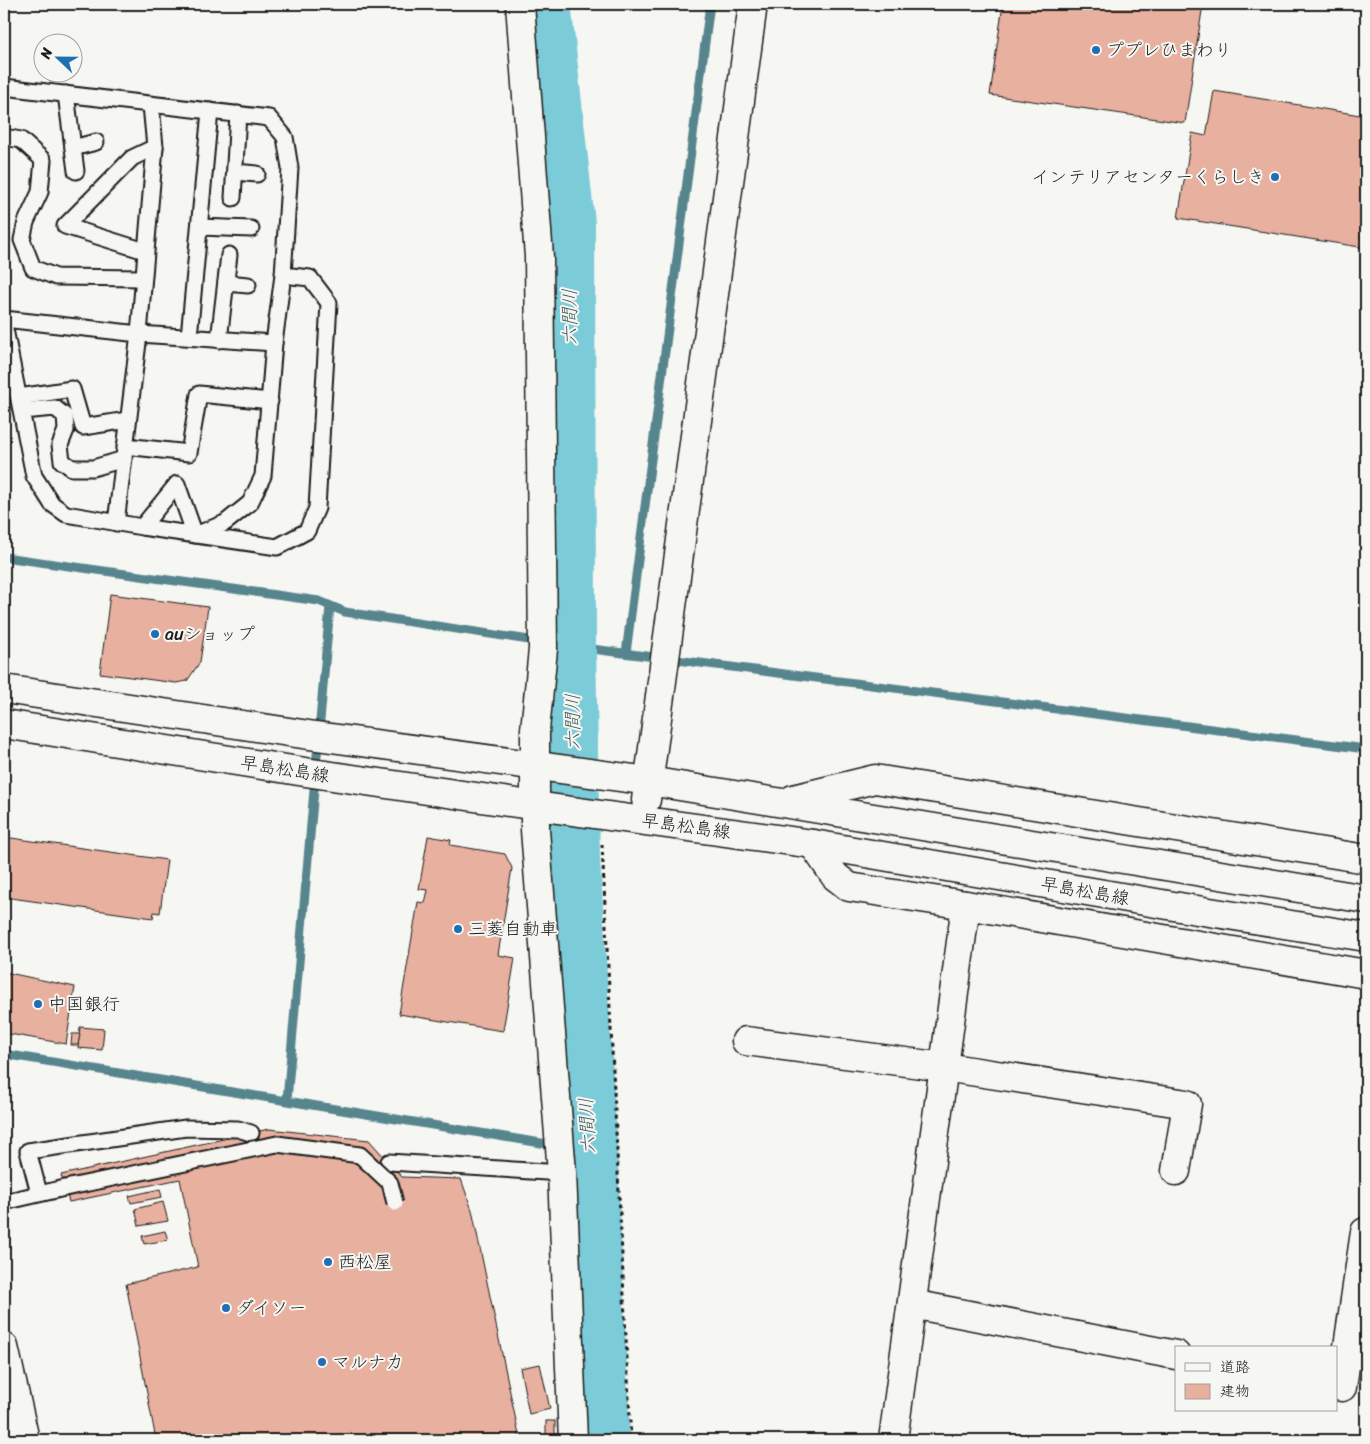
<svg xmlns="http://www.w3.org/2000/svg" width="1370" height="1444" font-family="Sriracha,'Klee One',sans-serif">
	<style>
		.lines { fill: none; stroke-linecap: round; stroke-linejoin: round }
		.stream { stroke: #56858d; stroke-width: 9 }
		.river { stroke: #7ccbd9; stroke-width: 54 }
		.building { fill: #e8b09f; stroke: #1c1c1c }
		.lane-casing { stroke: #1c1c1c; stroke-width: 19 }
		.street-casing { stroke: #1c1c1c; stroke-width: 31 }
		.secondary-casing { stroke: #1c1c1c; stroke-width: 31 }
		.path { stroke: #1c1c1c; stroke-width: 3; stroke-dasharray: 4 4; stroke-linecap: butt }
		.lane { stroke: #f6f6f2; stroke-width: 15 }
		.street { stroke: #f6f6f2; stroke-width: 28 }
		.secondary { stroke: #f6f6f2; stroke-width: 28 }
		.lane-bridge-casing { stroke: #1c1c1c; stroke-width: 19; stroke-linecap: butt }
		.lane-bridge { stroke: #f6f6f2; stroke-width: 15 }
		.poi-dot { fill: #1f6fb2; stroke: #f6f6f2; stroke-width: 2 }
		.labels { text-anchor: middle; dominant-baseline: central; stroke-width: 4; stroke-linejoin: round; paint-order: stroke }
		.poi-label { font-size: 18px; fill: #1c1c1c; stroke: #f6f6f2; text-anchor: start }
		.street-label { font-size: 18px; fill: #1c1c1c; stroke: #f6f6f2 }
		.water-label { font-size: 19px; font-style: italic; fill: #3e595e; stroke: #f6f6f2 }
	</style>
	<rect width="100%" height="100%" fill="#f6f6f2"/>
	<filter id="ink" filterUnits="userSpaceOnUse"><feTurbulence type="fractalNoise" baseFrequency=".02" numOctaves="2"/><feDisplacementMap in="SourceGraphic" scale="10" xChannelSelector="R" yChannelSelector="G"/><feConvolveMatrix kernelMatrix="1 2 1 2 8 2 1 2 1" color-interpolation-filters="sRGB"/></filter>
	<g filter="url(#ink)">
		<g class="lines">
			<!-- stream -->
			<g class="stream">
				<polyline points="4,557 319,601 345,612 569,646 1366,749"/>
				<polyline points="626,653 710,4"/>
				<polyline points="4,1054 547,1144"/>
				<polyline points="287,1100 330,606"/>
				<polyline points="574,1142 590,1141"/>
			</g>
			<!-- river -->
			<polyline class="river" points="544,4 568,224 569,646 573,858 590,1141 603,1440"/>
		</g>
		<!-- building -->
		<g class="building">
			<polygon points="1003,4 1203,4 1185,123 990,95"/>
			<polygon points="1214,91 1366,116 1366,248 1178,218 1192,133 1206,136"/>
			<polygon points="110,594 208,607 200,662 187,681 176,683 100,673"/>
			<polygon points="428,836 451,840 450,845 505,854 512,868 498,955 515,958 503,1031 399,1014 418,902 425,903 428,890 419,889"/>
			<polygon points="4,837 167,860 160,913 154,912 153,918 4,897"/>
			<polygon points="4,972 75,987 66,1044 4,1033"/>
			<polygon points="80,1027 104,1029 102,1050 78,1048"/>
			<polygon points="72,1034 80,1034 78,1045 71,1045"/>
			<polygon points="269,1129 369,1140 402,1177 461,1179 472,1210 520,1440 156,1440 126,1284 198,1267 180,1179 69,1202 61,1175"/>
			<polygon points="160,1189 162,1197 131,1203 129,1196"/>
			<polygon points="163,1202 168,1221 139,1226 135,1209"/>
			<polygon points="165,1231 168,1240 144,1244 142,1236"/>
			<polygon points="540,1364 550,1409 529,1414 520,1368"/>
			<rect x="546" y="1421" width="9" height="19"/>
		</g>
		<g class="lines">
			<!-- lane casing -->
			<g class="lane-casing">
				<g id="lane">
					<polyline points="4,87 269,118 285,137 290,168 283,275 310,278 329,303 317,508 307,531 277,547 142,527 66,514 52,504 34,476 4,324"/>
					<polyline points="66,94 76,171"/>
					<polyline points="4,137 21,140 43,160 40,192 26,222 22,240 33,268 56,277 143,278"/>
					<polyline points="73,148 96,142"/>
					<polyline points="235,172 257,174"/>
					<polyline points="233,198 238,114"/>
					<polyline points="200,227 251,229"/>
					<polyline points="145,251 65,226 132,158 155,147"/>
					<polyline points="226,283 248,285"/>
					<polyline points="4,319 139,334 274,343"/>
					<polyline points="189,337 210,111"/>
					<polyline points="219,340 229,255"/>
					<polyline points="19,397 72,389 83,427 128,420"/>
					<polyline points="22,411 55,408 65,416 66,430 60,445 62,461 72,468 93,468 124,459"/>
					<polyline points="125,446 189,453 199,394 270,401"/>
					<polyline points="116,523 139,334 155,147 151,105"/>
					<polyline points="142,527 177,484 195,535 225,523 250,503 263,476 274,343 283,275"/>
					<polyline points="389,1162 562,1173"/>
					<polyline points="39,1193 28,1151 186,1128 238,1129 251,1133"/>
					<polyline points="4,1202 65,1188"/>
				</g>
			</g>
			<!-- street casing -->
			<g class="street-casing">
				<g id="street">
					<polyline points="520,4 539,257 543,649 535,730 535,830 562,1173 573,1440"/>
					<polyline points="746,1041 944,1067 1187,1104 1176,1171"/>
					<polyline points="912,1304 1176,1355"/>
					<polyline points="1336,1386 1342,1387 1365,1232"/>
					<polyline points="893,1440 966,905"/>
				</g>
			</g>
			<!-- secondary casing -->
			<g class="secondary-casing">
				<g id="secondary">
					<polyline points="4,689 309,735 649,781 1366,899"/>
					<polyline points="4,724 305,772 550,808 813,844 1197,910 1366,937"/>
					<polyline points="793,799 875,779 1366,859"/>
					<polyline points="646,800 753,4"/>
					<polyline points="813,844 835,876 849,887 966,905 1366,974"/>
					<polyline points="4,1347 25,1440"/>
				</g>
			</g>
			<!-- path -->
			<polyline class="path" points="602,844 631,1440"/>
			<!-- lane -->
			<use href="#lane" class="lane"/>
			<!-- street -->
			<use href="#street" class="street"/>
			<!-- secondary -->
			<use href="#secondary" class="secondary"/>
			<!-- lane-bridge casing -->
			<g class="lane-bridge-casing">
				<polyline id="lane-bridge" points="65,1188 277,1144 360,1155 390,1183 395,1203"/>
			</g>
			<!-- lane-bridge -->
			<use href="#lane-bridge" class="lane-bridge"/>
		</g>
	</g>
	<!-- markers -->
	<g class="poi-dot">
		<circle cx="1096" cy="50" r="5"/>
		<circle cx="1275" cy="177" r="5"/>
		<circle cx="155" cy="634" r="5"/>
		<circle cx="458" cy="929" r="5"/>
		<circle cx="38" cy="1004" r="5"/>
		<circle cx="328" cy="1262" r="5"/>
		<circle cx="226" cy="1308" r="5"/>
		<circle cx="322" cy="1362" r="5"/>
	</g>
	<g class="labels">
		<!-- poi labels -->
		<g class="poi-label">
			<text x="1106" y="50">ププレひまわり</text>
			<text x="1265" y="177" text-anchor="end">インテリアセンターくらしき</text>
			<text x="165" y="634">auショップ</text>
			<text x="468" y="929">三菱自動車</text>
			<text x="48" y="1004">中国銀行</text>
			<text x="338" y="1262">西松屋</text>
			<text x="236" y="1308">ダイソー</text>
			<text x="332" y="1362">マルナカ</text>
		</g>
		<!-- street labels -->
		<g class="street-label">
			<text transform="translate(285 769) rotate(9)">早島松島線</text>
			<text transform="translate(686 826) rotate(8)">早島松島線</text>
			<text transform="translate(1085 891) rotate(10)">早島松島線</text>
		</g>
		<!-- water labels -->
		<g class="water-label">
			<text transform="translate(569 317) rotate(-90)">六間川</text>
			<text transform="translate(572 722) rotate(-90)">六間川</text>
			<text transform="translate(587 1126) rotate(-93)">六間川</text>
		</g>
	</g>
	<!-- margin -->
	<rect width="1370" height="1444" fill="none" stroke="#f6f6f2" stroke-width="20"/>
	<rect x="10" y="10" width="1350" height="1424" fill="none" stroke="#1c1c1c" stroke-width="2" filter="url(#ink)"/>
	<!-- legend -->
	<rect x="1175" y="1346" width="162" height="65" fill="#f6f6f2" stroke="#9f9f9c"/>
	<rect x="1185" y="1363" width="25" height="8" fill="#f6f6f2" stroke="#9f9f9c"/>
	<text x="1220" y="1372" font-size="15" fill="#1c1c1c">道路</text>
	<rect x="1185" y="1384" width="25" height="15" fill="#e8b09f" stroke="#9f9f9c"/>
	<text x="1220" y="1396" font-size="15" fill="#1c1c1c">建物</text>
	<!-- north arrow -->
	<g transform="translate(58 58) rotate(292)"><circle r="24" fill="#f6f6f2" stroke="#9f9f9c"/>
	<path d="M0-4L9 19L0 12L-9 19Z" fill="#1f6fb2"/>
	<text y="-8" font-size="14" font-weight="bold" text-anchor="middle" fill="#1c1c1c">N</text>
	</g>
</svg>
